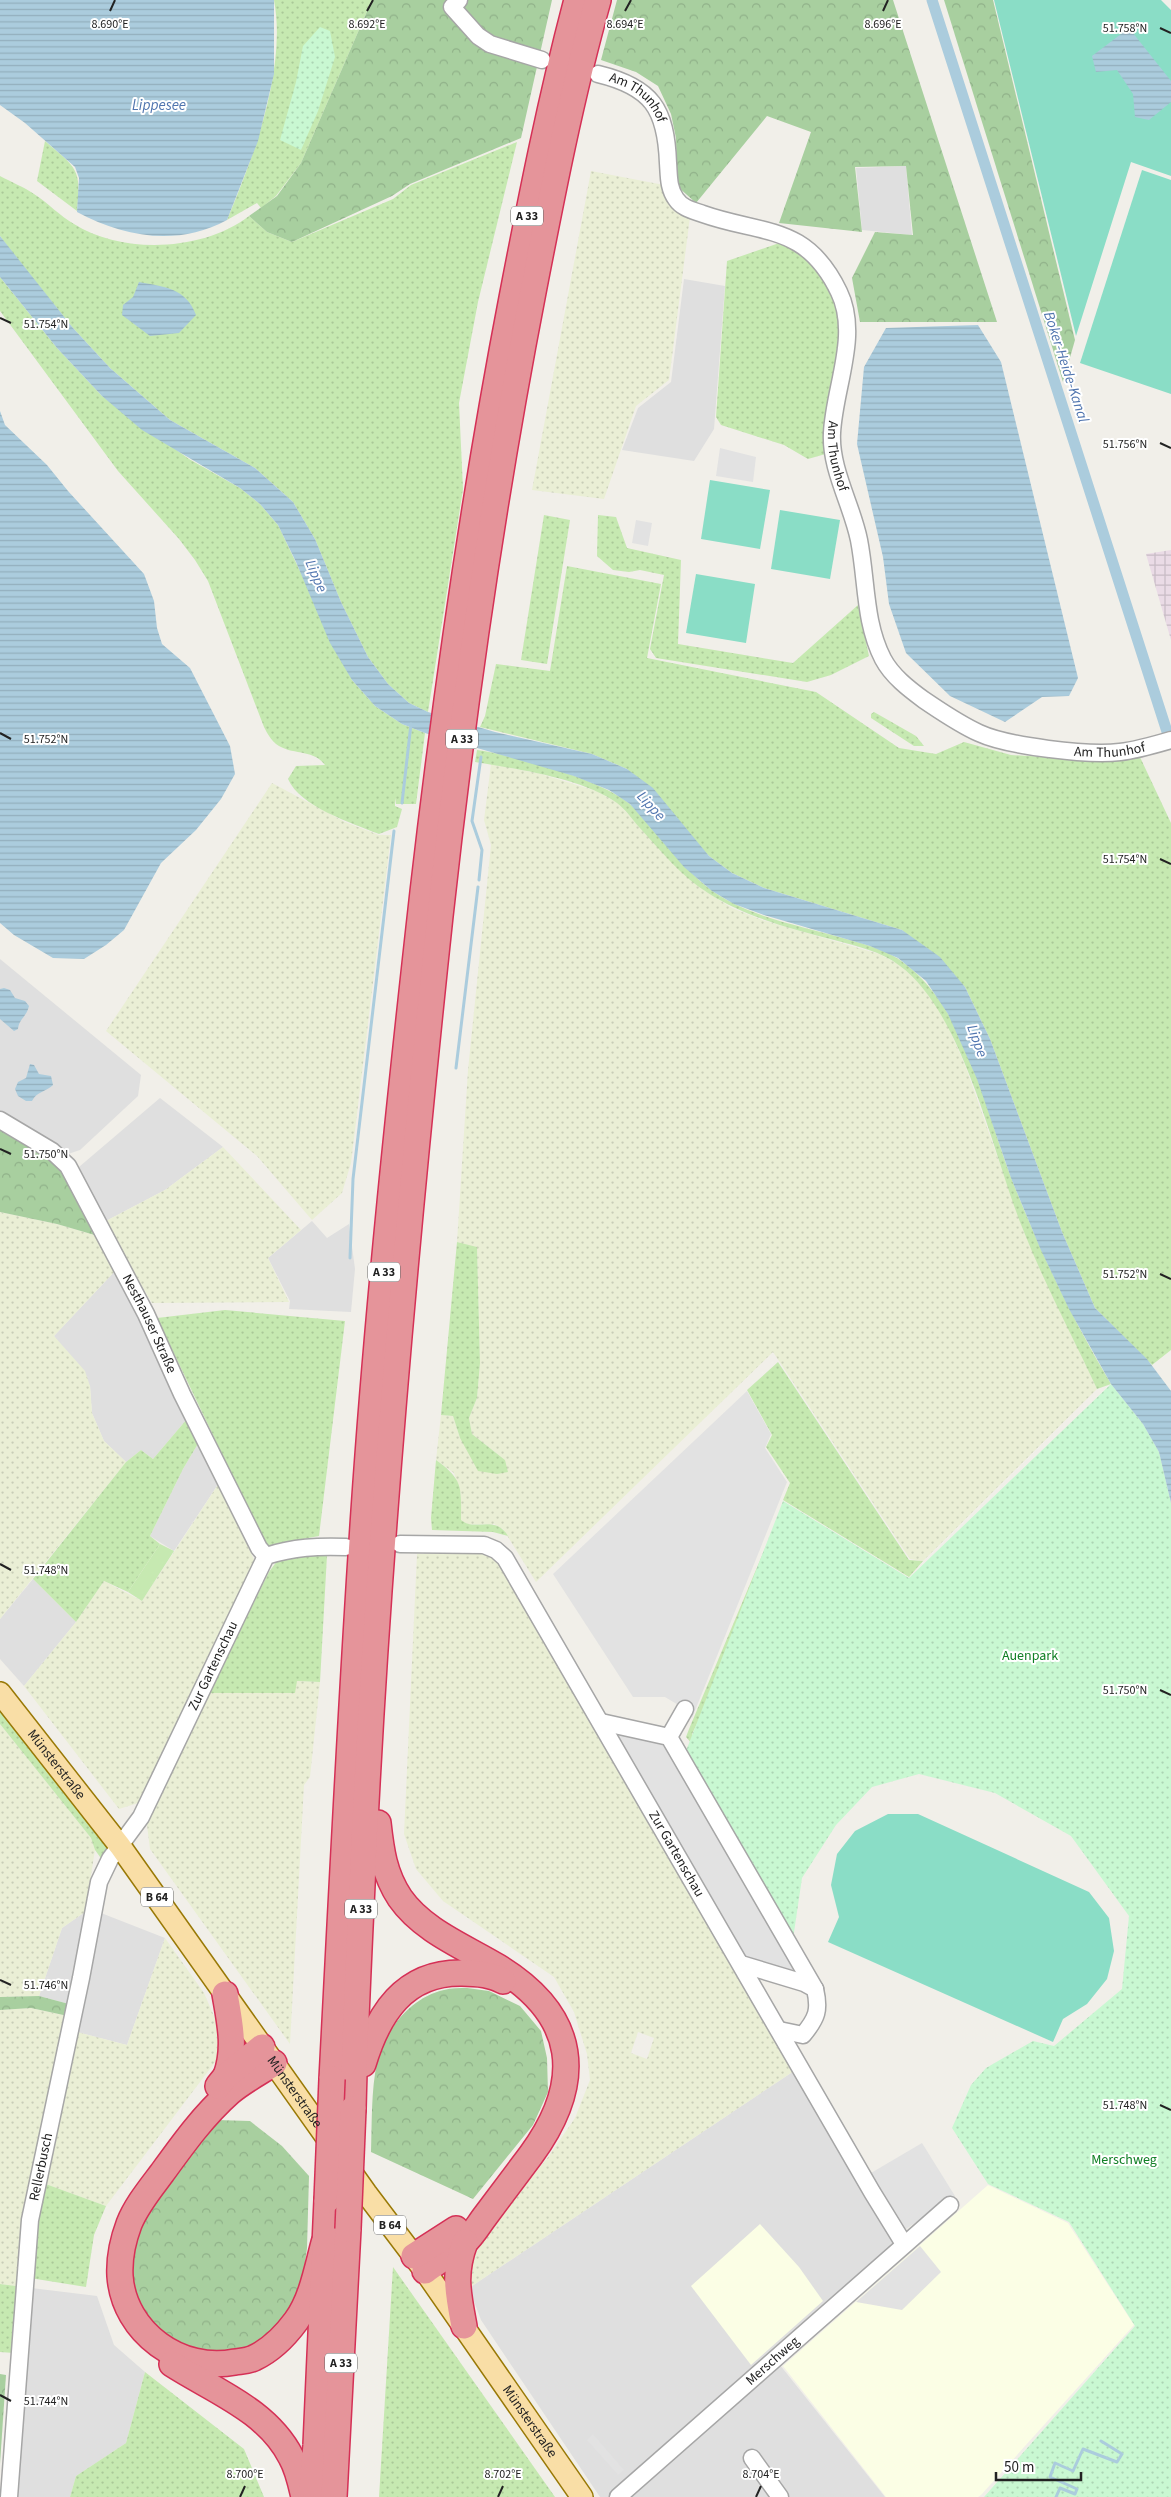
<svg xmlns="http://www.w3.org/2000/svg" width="1171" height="2497" font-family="'Source Sans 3',sans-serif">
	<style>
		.residential { fill: #dfdfdf }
		.industrial { fill: url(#industrial-grid) }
		.education { fill: #fbfee5 }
		.farmland { fill: url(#farmland-dots); fill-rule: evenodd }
		.grass { fill: url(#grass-dots) }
		.forest { fill: url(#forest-crowns) }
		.park { fill: url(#park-dots) }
		.garden { fill: #c6e9b1 }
		.pitch { fill: #8addc6 }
		.parking { fill: #e2e2e2 }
		.water { fill: url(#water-rules) }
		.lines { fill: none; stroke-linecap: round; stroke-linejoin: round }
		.stream { stroke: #abccdd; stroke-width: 3 }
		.canal { stroke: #abccdd; stroke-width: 11 }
		.minor-casing { stroke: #a6a6a6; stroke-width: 19 }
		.major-casing { stroke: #997906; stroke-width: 24 }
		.highway-casing { stroke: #d53056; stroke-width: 28 }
		.minor { stroke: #fff; stroke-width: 16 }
		.major { stroke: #f9dea6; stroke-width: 21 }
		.highway { stroke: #e5949a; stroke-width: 25 }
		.highway-bridge-casing { stroke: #d53056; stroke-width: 28; stroke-linecap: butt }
		.highway-bridge { stroke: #e5949a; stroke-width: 25 }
		.ticks { fill: none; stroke: #222; stroke-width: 2 }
		.labels { text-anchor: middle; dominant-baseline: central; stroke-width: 4; stroke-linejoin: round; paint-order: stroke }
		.shield { fill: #fff; stroke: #646464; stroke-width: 1 }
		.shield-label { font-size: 12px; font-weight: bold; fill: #222 }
		.street-label { font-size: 14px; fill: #222; stroke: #fff }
		.park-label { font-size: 14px; fill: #107f25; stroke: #fff }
		.water-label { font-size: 15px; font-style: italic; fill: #5075af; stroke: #fff }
		.ticks-label { font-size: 12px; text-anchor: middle; fill: #222; stroke: #fff; stroke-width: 4; stroke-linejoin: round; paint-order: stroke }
	</style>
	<defs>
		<pattern id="industrial-grid" width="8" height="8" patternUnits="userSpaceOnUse" patternTransform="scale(1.25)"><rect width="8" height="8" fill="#eadbe6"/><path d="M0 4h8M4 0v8" fill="none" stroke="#c8bcc5"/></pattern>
		<pattern id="farmland-dots" width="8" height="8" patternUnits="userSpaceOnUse" patternTransform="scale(1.25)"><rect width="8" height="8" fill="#eaefd5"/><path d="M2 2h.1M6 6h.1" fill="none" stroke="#c8cdb7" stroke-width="1.8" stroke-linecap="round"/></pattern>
		<pattern id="grass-dots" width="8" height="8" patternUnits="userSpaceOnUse" patternTransform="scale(1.25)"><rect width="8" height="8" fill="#c6e9b1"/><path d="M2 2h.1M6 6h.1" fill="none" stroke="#aac898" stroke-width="1.8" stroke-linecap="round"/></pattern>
		<pattern id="forest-crowns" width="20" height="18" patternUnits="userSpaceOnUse" patternTransform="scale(1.25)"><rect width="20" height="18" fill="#a8cf9f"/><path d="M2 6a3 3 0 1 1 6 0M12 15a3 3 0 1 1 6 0" fill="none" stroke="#90b189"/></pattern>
		<pattern id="park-dots" width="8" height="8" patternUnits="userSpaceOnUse" patternTransform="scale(1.25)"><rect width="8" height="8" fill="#c9f8d2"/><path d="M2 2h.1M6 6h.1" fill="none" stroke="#acd4b4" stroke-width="1.8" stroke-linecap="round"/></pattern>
		<pattern id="water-rules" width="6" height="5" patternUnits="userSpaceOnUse" patternTransform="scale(1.25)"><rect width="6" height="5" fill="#abccdd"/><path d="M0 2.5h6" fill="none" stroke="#93afbd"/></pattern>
	</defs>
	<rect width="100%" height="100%" fill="#f1efe9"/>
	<!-- residential -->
	<g class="residential">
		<polygon points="906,166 912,235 862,230 856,168"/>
		<polygon points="684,279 725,286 714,429 694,461 622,450 638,408 671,382"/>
		<polygon points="0,959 141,1075 138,1096 80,1150 68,1154 0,1116"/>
		<polygon points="160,1098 223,1147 165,1190 104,1222 79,1167"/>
		<polygon points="312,1221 327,1238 349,1224 355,1269 351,1312 289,1309 290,1301 268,1258"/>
		<polygon points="116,1270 187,1419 153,1459 141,1450 126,1462 104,1441 92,1413 90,1386 54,1336"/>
		<polygon points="199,1442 219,1483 174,1551 150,1536 183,1469"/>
		<polygon points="33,1579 76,1622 24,1686 0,1659 0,1619"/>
		<polygon points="85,1912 69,2004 39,1996 62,1928"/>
		<polygon points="101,1913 165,1938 127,2045 77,2032"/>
		<polygon points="794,2071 895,2247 772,2355 885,2497 600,2497 481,2320 469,2288"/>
		<polygon points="31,2288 97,2296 114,2345 145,2372 126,2443 76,2476 70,2497 14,2497"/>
	</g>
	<!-- industrial -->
	<polygon class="industrial" points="1171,550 1171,640 1146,554"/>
	<!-- education -->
	<g class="education">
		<polygon points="988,2185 1068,2223 1134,2325 981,2495 978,2497 886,2497 783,2366"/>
		<polygon points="760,2224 799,2267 823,2301 751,2365 691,2286"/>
	</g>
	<!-- farmland -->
	<g class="farmland">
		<polygon points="591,171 664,185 690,217 669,380 636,406 604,499 532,490"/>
		<polygon points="491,764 541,774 596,791 618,803 664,854 705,891 732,908 762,920 879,954 900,965 924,988 942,1013 965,1065 1024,1232 1097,1389 923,1561 910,1559 773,1352 536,1582 503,1529 494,1524 465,1524 460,1520 461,1494 454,1473 436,1460 441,1415 453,1416 460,1438 505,1460 472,1434 469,1418 477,1398 480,1363 477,1248 457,1242 468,1070 491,845 484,820"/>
		<polygon points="272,783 345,822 379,835 391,835 351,1163 342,1193 312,1220 257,1156 106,1031"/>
		<polygon points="223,1147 301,1230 268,1258 289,1302 152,1303 104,1222 165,1190"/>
		<polygon points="0,1212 57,1224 98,1236 116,1270 54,1336 85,1371 90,1386 92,1413 104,1441 126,1462 0,1619"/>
		<polygon points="219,1483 255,1562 138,1803 119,1809 24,1686 76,1622 104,1581 142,1601"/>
		<path d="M487 1553 500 1564 794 2071 469 2288 471 2262 490 2228 549 2156 575 2118 590 2080 587 2054 574 2012 554 1977 443 1901 416 1869 404 1834 417 1554ZM638 2032 654 2038 647 2059 631 2053Z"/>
		<polygon points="296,1681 320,1682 310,1777 304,1785 290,2044 150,1849 147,1825 209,1693 294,1693"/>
		<polygon points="0,1724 91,1838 95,1850 85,1912 62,1928 39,1996 0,1997"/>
		<polygon points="165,1938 204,1993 217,2023 222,2053 106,2206 43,2183 77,2032 127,2045"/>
		<polygon points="31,2008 68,2016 27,2217 16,2286 0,2284 0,2010"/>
	</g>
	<!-- grass -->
	<g class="grass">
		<path d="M274 0H372L301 163 276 196 261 208 257 203 227 220C253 158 287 69 274 0Z"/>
		<path d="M45 141C76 168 82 168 77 211L37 181Z"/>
		<path d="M517 142 478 302 459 403 463 489 428 712 409 703 388 684 368 657 341 602 315 539 293 502 255 468 170 420 110 368 73 328 17 259 0 236V176C11 182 24 187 34 194 48 203 60 216 74 224 123 255 204 251 249 216L267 232 292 242 393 199 411 185Z"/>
		<polygon points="785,241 822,273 836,298 841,319 825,432 829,453 808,459 784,445 721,425 716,417 727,261"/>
		<path d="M0 277 57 348 102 396 189 459 240 488 260 504 278 525 352 680 375 706 402 724 425 733 416 804H396L395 798V806L402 809 397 827 379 834C352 823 300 807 288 779L296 766 325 765C312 748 292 756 276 744 271 740 267 733 264 727L208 581 195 560 179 539 118 471 0 311Z"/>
		<polygon points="544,515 570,520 547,664 521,660"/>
		<polygon points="598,515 616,517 627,548 681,560 678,644 793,663 858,605 869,656 831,675 807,682 656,658 650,649 664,575 640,570 629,572 613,570 597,556"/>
		<polygon points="567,566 661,584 647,658 816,692 899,748 936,754 964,742 1011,755 1097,760 1139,755 1171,823 1171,1350 1152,1365 1095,1308 1062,1232 990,1039 965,987 902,930 764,888 732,873 709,856 627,769 592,754 480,727 485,716 496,664 550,671"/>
		<polygon points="874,712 916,736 924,746 914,746 871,718 871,714"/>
		<path d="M477 750C514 755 603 780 631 805 661 831 681 869 714 892 752 918 802 926 846 939 864 944 884 949 900 960 967 1007 984 1107 1012 1180 1040 1251 1072 1319 1111 1384L1097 1389C1073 1337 1045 1285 1024 1232 993 1157 965 1014 900 966 881 951 856 946 834 940 790 928 747 918 708 893 682 877 660 850 639 827 632 819 625 809 617 803 582 778 516 769 475 762Z"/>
		<polygon points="457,1242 477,1247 480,1363 477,1398 469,1418 472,1434 505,1460 508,1472 497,1474 478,1471 460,1438 453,1416 441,1415"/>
		<polygon points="225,1310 345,1321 319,1536 266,1546 157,1318"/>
		<polygon points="778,1362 909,1560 923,1561 909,1577 783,1500 790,1483 766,1447 772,1435 747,1390"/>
		<polygon points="187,1419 199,1442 183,1469 150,1536 160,1544 128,1592 104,1581 76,1622 33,1579 126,1462 141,1450 153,1459"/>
		<path d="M436 1460C464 1480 461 1488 461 1520 475 1532 495 1514 508 1536L493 1532 432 1530 431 1518Z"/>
		<polygon points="779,1515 726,1665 692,1734 697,1742 693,1745 686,1737 689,1729"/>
		<polygon points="287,1554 327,1555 320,1682 297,1681 295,1693 209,1693 269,1572 277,1561"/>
		<polygon points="0,1708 108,1846 109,1851 103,1861 95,1850 91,1838 0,1724"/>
		<polygon points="43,2183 106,2206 94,2235 86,2287 30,2278"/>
		<polygon points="393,2267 555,2497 379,2497"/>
		<polygon points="0,2284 16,2286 14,2353 0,2352"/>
		<polygon points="145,2372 244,2449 264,2497 70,2497 76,2476 126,2443"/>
	</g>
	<!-- forest -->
	<g class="forest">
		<polygon points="372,0 552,0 521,138 410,184 392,196 292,242 267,232 249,216 277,196 301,163"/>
		<polygon points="617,0 893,0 997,322 860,322 852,278 875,232 913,235 906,166 855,167 862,232 779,223 811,132 767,116 696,203 677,186 676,138 671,114 658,86 636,72 601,60"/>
		<polygon points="944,0 993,0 1075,340 1063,382"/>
		<polygon points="0,1129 48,1158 64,1173 98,1236 57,1224 0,1212"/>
		<path d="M467 1988 489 1991 520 2006 541 2031 547 2058 548 2092 533 2125 473 2199 371 2152C372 2124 371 2090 377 2063 384 2031 411 1997 444 1990 451 1988 460 1988 467 1988Z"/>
		<polygon points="39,1996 69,2004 68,2016 31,2008 0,2010 0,1997"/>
		<polygon points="216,2120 250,2121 282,2146 309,2176 307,2248 301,2293 281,2325 250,2349 225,2355 178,2346 148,2325 133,2284 133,2242 155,2201"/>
		<polygon points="0,2374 6,2375 0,2464"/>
	</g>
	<!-- park -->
	<g class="park">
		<polygon points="320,27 330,31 335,57 318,111 301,150 280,140 296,82 303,46"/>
		<polygon points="1111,1384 1143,1424 1159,1452 1171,1503 1171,2497 984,2497 1135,2326 1069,2222 988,2184 952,2128 971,2085 986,2068 1033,2041 1054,2046 1122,1989 1129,1916 1071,1836 995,1793 919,1774 872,1787 836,1825 802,1878 793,1939 684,1756 783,1501 909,1578"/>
	</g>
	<!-- garden -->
	<polygon class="garden" points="160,1544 174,1551 142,1601 128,1592"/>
	<!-- pitch -->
	<g class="pitch">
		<polygon points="994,0 1161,0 1171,10 1171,176 1131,162 1076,336"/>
		<polygon points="1142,170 1171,180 1171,394 1080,363"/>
		<polygon points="710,480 770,490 760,549 701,539"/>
		<polygon points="780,510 840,520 830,579 771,569"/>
		<polygon points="696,574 755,584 746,643 686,633"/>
		<polygon points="888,1814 918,1814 1089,1892 1109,1918 1114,1951 1107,1979 1087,2004 1063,2019 1053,2042 828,1942 839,1917 831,1885 837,1854 855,1831"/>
	</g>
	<!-- parking -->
	<g class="parking">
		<polygon points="720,448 756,457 753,482 716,476"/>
		<polygon points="636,520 652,523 648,546 632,543"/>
		<polygon points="747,1391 771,1434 765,1448 787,1482 692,1718 685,1709 665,1697 633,1697 553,1574"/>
		<polygon points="605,1724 672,1739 813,1981 742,1962"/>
		<polygon points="922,2143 955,2196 906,2229 871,2173"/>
		<polygon points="920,2246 941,2272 902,2310 856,2302"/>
		<polygon points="593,2434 624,2470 618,2475 587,2440"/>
	</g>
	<!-- water -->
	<g class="water">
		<path d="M0 0H274V74L258 141 227 220C177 247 124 237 77 212L79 178 75 167 25 123 0 105Z"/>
		<polygon points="1129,28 1171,81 1171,102 1149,120 1135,117 1133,94 1117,70 1096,72 1092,56"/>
		<polygon points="0,236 73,328 110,368 170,420 255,468 293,502 315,539 341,602 368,657 388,684 409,703 428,712 495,732 592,754 627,769 653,788 709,856 732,873 764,888 902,930 940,957 965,987 990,1039 1062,1232 1095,1308 1147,1359 1171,1391 1171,1503 1159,1452 1143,1424 1111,1384 1069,1309 1040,1248 1011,1178 977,1079 948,1014 926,981 898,958 870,946 764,915 734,904 712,891 684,867 630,804 609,790 574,776 425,733 402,724 375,706 352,680 330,643 296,562 278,525 260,504 240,488 142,430 102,396 57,348 0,277"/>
		<path d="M139 282C165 287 186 288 196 315L179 333 150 336 122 315 123 305 133 297Z"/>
		<polygon points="978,325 1001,362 1078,678 1069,696 1042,697 1005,722 950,696 906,653 889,604 883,557 857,444 864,367 886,328"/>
		<polygon points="0,411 5,425 47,465 68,491 144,574 154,601 157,628 162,644 190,668 230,746 235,774 221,799 196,830 161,863 124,930 106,945 84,959 53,958 14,935 0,923"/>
		<path d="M4 988 10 990 15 998 25 1001 29 1006C27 1016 19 1019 18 1029L14 1031 0 1019V989Z"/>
		<path d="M30 1064 34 1065 39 1074 51 1076 53 1085C46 1092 37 1091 32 1101H26L18 1096 15 1089 18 1082 26 1078Z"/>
	</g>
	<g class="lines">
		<!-- stream -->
		<g class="stream">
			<polyline points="402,803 411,724"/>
			<polyline points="479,880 482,850 472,821 481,757"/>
			<polyline points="456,1068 478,887"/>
			<polyline points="350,1258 353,1179 394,831"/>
			<polyline points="1056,2497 1060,2488 1075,2494 1077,2489 1050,2477 1055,2463 1073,2471 1083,2449 1117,2462 1122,2454 1101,2441"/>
		</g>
		<!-- canal -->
		<polyline class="canal" points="932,0 1171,744"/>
		<!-- minor casing -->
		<g class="minor-casing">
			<g id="minor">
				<polyline points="459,0 452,7 478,36 490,44 542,60"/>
				<path id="s1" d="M598 74C652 87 666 109 668 163 669 175 668 188 676 199 682 208 692 210 703 214 762 235 806 223 839 292 860 335 834 388 832 433 830 469 852 505 859 540 867 581 864 622 883 659 892 676 909 689 924 700 942 712 959 724 979 733 1007 746 1088 756 1120 752 1137 750 1154 745 1171 740"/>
				<path id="s2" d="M0 1120 52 1151 68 1166 146 1314 182 1394 259 1548 266 1556"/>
				<path id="s3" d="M400 1544 484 1545 496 1550 505 1558 872 2192 904 2244"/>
				<polyline points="601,1722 669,1737 815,1989"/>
				<polyline points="669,1737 685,1709"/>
				<path d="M741 1964 804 1983 815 1989C820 2010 817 2018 803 2035L779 2030"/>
				<polyline points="752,2458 780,2497"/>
				<path id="s4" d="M9 2497 30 2220 81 1978 99 1882 110 1859 141 1817 266 1556C294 1547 318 1546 346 1547"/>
				<path id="s5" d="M618 2497 950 2205"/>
			</g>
		</g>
		<!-- major casing -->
		<g class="major-casing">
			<g id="major">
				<path id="s6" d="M0 1693 120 1846 366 2193 425 2271 582 2497"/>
			</g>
		</g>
		<!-- highway casing -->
		<g class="highway-casing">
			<g id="highway">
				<path d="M378 1823C381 1850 384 1874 400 1898 423 1931 465 1947 498 1967 578 2016 585 2081 531 2155 516 2175 501 2195 486 2215 479 2224 473 2235 465 2242 453 2253 438 2261 425 2271"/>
				<path d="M225 1994C230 2023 236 2048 226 2076"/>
				<path d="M274 2063C260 2072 243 2081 230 2092 203 2116 183 2144 162 2173 150 2189 136 2206 129 2224 123 2240 119 2258 120 2276 124 2333 181 2373 235 2362 241 2361 248 2361 254 2358 271 2350 285 2336 296 2321 312 2299 317 2269 324 2243"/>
				<path d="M363 2064C378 2014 404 1972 462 1973 476 1973 491 1974 503 1981"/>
				<path d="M332 2079C342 1890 351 1701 364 1511 378 1305 400 1098 423 892 446 693 474 495 512 298 531 199 551 98 577 0"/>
				<polyline points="218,2086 226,2076 262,2047"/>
				<path d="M353 2109C355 2020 360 1931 364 1842 379 1532 407 1224 440 916 463 707 493 498 533 292 552 194 571 96 598 0"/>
				<polyline points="414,2256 456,2229"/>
				<path d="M464 2326C458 2294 453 2274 465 2242"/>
				<path d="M172 2364C214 2391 267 2410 291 2457 298 2469 301 2484 304 2497"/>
				<polyline points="311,2497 316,2445 327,2200"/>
				<polyline points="334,2497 348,2229"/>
			</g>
		</g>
		<!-- minor -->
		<use href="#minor" class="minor"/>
		<!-- major -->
		<use href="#major" class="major"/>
		<!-- highway -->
		<use href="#highway" class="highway"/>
		<!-- highway-bridge casing -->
		<g class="highway-bridge-casing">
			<g id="highway-bridge">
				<polyline points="327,2200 332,2079"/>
				<polyline points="348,2229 353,2109"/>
			</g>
		</g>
		<!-- highway-bridge -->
		<use href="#highway-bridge" class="highway-bridge"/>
	</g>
	<!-- ticks -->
	<path class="ticks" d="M110 11 115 0M367 11 373 0M625 11 631 0M883 11 888 0M1160 28 1171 33M0 318 11 323M1160 443 1171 448M0 733 11 739M1160 859 1171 864M0 1149 11 1154M1160 1274 1171 1279M0 1564 11 1570M1160 1690 1171 1695M0 1980 11 1985M1160 2105 1171 2110M0 2395 11 2401M240 2497 245 2486M498 2497 503 2486M756 2497 761 2486"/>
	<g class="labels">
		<!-- shield labels -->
		<g class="shield">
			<rect x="511" y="206.5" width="32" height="19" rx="4"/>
			<rect x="446" y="729.5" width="32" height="19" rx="4"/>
			<rect x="368" y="1262.5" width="32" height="19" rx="4"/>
			<rect x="141" y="1887.5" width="32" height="19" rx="4"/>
			<rect x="345" y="1899.5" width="32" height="19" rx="4"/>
			<rect x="374" y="2215.5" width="32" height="19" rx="4"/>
			<rect x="325" y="2353.5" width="32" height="19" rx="4"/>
		</g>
		<g class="shield-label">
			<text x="527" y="216">A 33</text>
			<text x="462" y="739">A 33</text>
			<text x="384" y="1272">A 33</text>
			<text x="157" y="1897">B 64</text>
			<text x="361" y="1909">A 33</text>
			<text x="390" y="2225">B 64</text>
			<text x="341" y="2363">A 33</text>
		</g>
		<!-- street labels -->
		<g class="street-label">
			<text stroke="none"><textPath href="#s1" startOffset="48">Am Thunhof</textPath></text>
			<text stroke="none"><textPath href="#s1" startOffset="526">Am Thunhof</textPath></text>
			<text stroke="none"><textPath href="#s1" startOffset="991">Am Thunhof</textPath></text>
			<text stroke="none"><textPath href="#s2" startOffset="260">Nesthauser Straße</textPath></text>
			<text stroke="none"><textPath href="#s4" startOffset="868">Zur Gartenschau</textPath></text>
			<text stroke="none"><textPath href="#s6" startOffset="91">Münsterstraße</textPath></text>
			<text stroke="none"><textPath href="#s3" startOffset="451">Zur Gartenschau</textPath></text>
			<text stroke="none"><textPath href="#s6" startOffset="496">Münsterstraße</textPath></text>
			<text stroke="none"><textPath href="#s4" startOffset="332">Rellerbusch</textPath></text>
			<text stroke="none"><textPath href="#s5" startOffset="206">Merschweg</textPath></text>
			<text stroke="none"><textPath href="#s6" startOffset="901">Münsterstraße</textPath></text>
		</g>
		<!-- park labels -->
		<g class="park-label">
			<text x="1030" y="1656">Auenpark</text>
			<text x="1124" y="2160">Merschweg</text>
		</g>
		<!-- water labels -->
		<g class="water-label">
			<text x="159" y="105">Lippesee</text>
			<text transform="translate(1066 367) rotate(72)">Boker-Heide-Kanal</text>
			<text transform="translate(316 576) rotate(67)">Lippe</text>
			<text transform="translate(651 806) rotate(47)">Lippe</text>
			<text transform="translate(977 1041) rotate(70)">Lippe</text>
		</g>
	</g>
	<g class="ticks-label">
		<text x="110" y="28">8.690°E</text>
		<text x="367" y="28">8.692°E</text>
		<text x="625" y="28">8.694°E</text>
		<text x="883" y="28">8.696°E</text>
		<text x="1125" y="32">51.758°N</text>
		<text x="46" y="328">51.754°N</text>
		<text x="1125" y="448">51.756°N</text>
		<text x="46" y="743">51.752°N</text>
		<text x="1125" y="863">51.754°N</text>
		<text x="46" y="1158">51.750°N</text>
		<text x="1125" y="1278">51.752°N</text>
		<text x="46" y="1574">51.748°N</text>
		<text x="1125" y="1694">51.750°N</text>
		<text x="46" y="1989">51.746°N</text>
		<text x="1125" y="2109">51.748°N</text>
		<text x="46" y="2405">51.744°N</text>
		<text x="245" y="2478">8.700°E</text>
		<text x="503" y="2478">8.702°E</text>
		<text x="761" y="2478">8.704°E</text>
	</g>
	<!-- scale -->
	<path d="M996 2472v8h85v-8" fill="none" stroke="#222222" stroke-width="2.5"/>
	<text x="1004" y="2472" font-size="15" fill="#222222" stroke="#ffffff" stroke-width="4" paint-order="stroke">50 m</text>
</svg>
